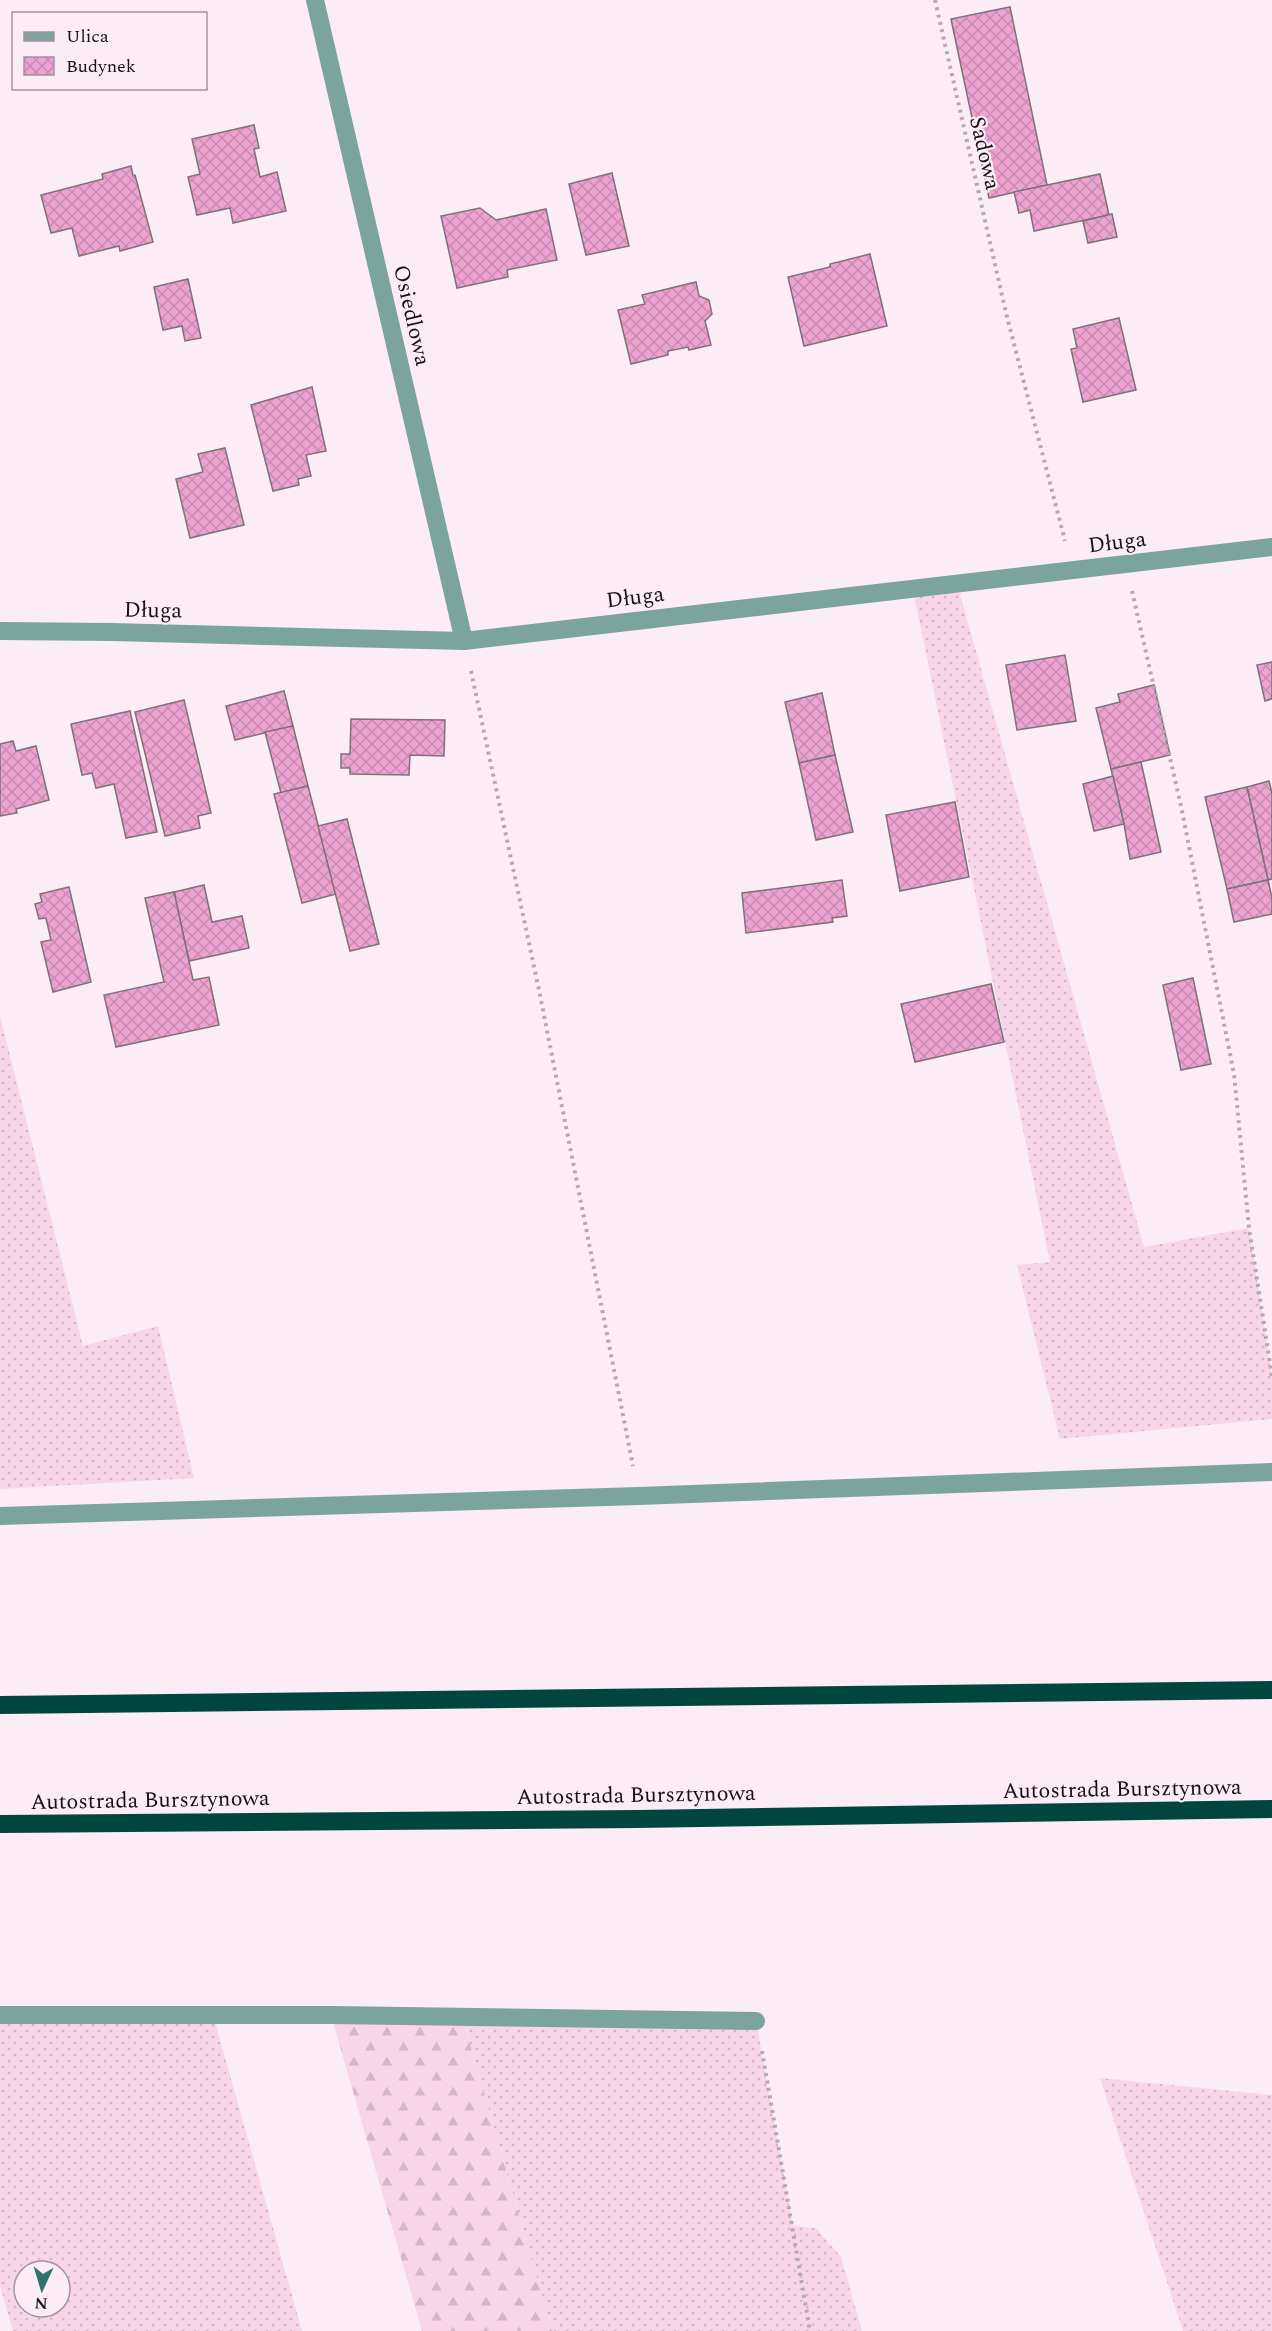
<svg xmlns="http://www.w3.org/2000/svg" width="1272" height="2331" viewBox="0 0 1272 2331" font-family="Spectral,serif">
  <defs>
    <pattern id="grass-dots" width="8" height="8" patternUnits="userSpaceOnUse" patternTransform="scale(1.5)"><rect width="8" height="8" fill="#f8d5e9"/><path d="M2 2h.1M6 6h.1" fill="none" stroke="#d4b6c7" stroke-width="1.8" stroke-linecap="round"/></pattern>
    <pattern id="forest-firs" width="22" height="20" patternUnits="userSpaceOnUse" patternTransform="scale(1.5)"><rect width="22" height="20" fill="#f8d5e9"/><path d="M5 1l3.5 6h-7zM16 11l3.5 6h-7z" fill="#d4b6c7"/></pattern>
    <pattern id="building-cross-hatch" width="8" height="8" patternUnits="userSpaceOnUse" patternTransform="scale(1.5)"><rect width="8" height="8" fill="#eda3d0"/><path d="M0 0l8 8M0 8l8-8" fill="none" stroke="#ca8bb2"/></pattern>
  </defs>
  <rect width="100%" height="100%" fill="#fcecf5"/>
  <g fill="url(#grass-dots)" fill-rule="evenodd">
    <path d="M957,584L1144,1247L1249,1228L1272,1376V1419L1060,1439L1017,1265L1050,1262L913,589Z"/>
    <path d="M0,1016L83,1346L158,1326L194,1478L0,1489Z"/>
    <path d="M0,2015H213L302,2331H13L0,2286ZM24,2271H60V2307H24Z"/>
    <path d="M462,2016L756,2021L793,2226L816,2228L841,2257L862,2331H552Z"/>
    <path d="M1100,2078L1272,2095V2331H1183Z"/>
  </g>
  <path fill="url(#forest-firs)" d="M331,2015L462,2016L552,2331H422Z"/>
  <g fill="url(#building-cross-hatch)" stroke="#7e7178" stroke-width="1.5">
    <path d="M1010,7L1047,185L989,198L951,19Z"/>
    <path d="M254,125L259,148L254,149L260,177L277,172L286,211L233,223L230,208L197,215L188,177L200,174L192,139Z"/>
    <path d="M131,166L133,176L135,175L153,242L120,251L119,246L79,256L72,228L51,233L41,195L103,179L102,174Z"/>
    <path d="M612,173L629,246L586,255L569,184Z"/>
    <path d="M1100,174L1109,215L1034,231L1030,210L1019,213L1014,192Z"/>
    <path d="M480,208L496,220L546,209L557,260L507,270L508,277L457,288L441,216Z"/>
    <path d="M1112,214L1117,237L1088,243L1083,221Z"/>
    <path d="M870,254L887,326L804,346L788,277L830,267V264Z"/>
    <path d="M188,279L201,338L185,341L182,326L163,330L154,287Z"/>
    <path d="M696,282L699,296L709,300L712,314L705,321L711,345L689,350L688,347L668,351V355L631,364L618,310L645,304L642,295Z"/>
    <path d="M1119,318L1136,390L1083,402L1071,349L1077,348L1073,329Z"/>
    <path d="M312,387L326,451L306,455L311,476L298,479L299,485L273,491L251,405Z"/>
    <path d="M225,448L244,525L190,538L176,479L203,472L198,454Z"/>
    <path d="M1065,655L1076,721L1017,730L1006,665Z"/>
    <path d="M1272,662V699L1265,701L1257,665Z"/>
    <path d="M1154,685L1170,755L1111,769L1096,708L1120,702L1118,694Z"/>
    <path d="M284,691L293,726L235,740L226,706Z"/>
    <path d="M822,693L835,755L799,763L785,702Z"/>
    <path d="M184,700L211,813L198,816L200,828L165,836L135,712Z"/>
    <path d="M130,711L157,832L126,838L114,784L96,788L92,773L82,775L71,724Z"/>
    <path d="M351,719L445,720L444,756L410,755L409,775L350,774V768H341V754H350Z"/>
    <path d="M293,726L308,786L281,793L265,732Z"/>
    <path d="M13,741L16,751L36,746L49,800L16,809L17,813L0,816V744Z"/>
    <path d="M835,755L853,832L816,840L799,763Z"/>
    <path d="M1141,762L1161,852L1130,859L1124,824L1111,769Z"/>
    <path d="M1113,776L1124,824L1094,831L1083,784Z"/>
    <path d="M1269,781L1272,793V879L1268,880L1247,787Z"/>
    <path d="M308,786L336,894L302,903L274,794Z"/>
    <path d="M1247,787L1268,880L1227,889L1205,797Z"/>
    <path d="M955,802L969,877L900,891L886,815Z"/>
    <path d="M347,819L379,944L350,951L318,826Z"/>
    <path d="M842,880L847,916L832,918L833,922L746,933L742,893Z"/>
    <path d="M1268,880L1272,898V914L1234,922L1227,889Z"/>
    <path d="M204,885L212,922L242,916L249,948L189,961L174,892Z"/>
    <path d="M69,887L91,982L53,992L41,942L51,940L46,918L39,919L35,904L42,902L40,894Z"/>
    <path d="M174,892L193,980L209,977L219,1025L116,1047L104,995L164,982L145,898Z"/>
    <path d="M1193,978L1211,1064L1181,1070L1163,985Z"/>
    <path d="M991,984L1004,1042L915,1062L901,1004Z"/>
  </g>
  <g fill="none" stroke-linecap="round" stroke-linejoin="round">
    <g stroke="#b5a9b0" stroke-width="4" stroke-dasharray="3 4.5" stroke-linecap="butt">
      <path d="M935,0L1006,313L1065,541"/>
      <path d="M1132,591L1181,806L1234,1074L1249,1228L1272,1376"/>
      <path d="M471,671L539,990L633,1466"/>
      <path d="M762,2051L810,2331"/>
    </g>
    <g stroke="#7aa49d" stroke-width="18">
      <path d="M315,0L464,641"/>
      <path d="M0,631L112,632L464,641L1272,547"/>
      <path d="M0,1516L639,1496L1272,1472"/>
      <path d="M0,2015H331L756,2021"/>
    </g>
    <g stroke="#01453f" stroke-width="18">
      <path d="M0,1705L1272,1690"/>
      <path d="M0,1824L638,1819L1272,1809"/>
    </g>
  </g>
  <g text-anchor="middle" stroke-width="4.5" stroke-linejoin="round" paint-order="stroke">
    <g font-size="22" fill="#161114" stroke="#fcecf5">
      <text transform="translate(986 153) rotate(77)" y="8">Sadowa</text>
      <text transform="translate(413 315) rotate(77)" y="8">Osiedlowa</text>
      <text transform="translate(1117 541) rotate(-7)" y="8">Długa</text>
      <text transform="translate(635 596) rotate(-7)" y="8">Długa</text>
      <text transform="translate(153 609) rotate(1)" y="8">Długa</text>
      <text transform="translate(1122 1788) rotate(-1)" y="8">Autostrada Bursztynowa</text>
      <text transform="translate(636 1794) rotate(-1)" y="8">Autostrada Bursztynowa</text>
      <text transform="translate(150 1799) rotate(-1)" y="8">Autostrada Bursztynowa</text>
    </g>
  </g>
  <rect x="12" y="12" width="195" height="78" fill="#fcecf5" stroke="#a0949b" stroke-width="1.5"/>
  <rect x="24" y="32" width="30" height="9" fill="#7aa49d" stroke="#a0949b" stroke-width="1.5"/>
  <text x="66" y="42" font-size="18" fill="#161114">Ulica</text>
  <rect x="24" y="57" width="30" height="18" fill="url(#building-cross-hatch)" stroke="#a0949b" stroke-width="1.5"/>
  <text x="66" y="72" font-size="18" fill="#161114">Budynek</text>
  <g transform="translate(42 2289) rotate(184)"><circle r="28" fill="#fcecf5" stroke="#a0949b" stroke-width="1.5"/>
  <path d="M0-4.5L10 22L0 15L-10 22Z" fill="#2d746b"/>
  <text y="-9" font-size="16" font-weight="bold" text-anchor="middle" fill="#161114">N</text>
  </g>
</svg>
